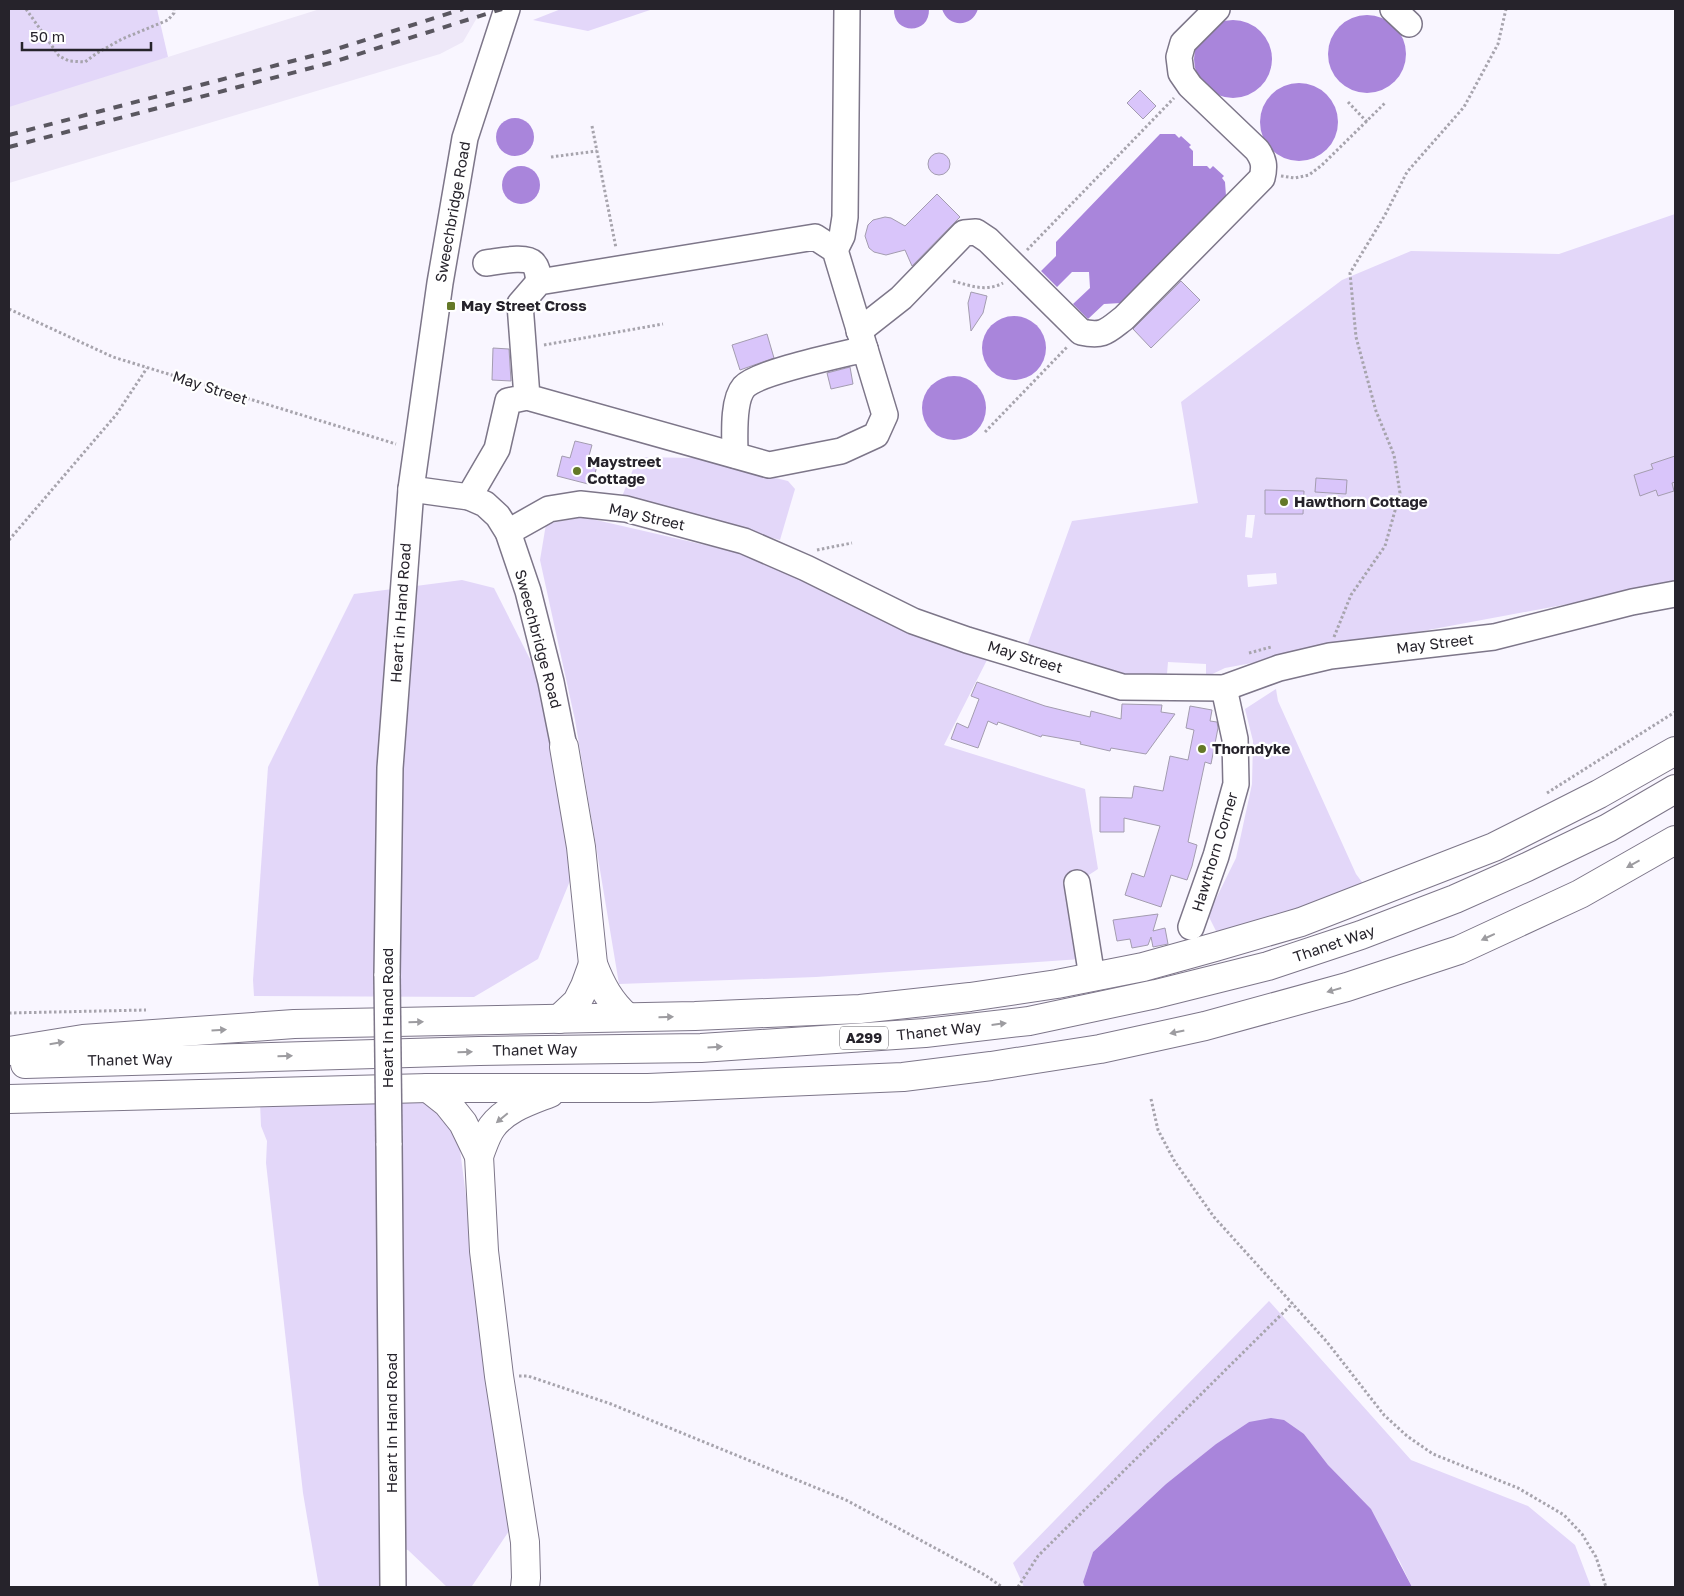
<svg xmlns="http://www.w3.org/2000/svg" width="1684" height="1596" viewBox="0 0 1684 1596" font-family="'Golos Text',sans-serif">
  <rect width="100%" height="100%" fill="#f9f6ff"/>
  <path fill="#eee8f8" d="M320,9H482L463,42L440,54L9,183V98L168,57Z"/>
  <g fill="#e3d7f9" fill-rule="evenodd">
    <path d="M9,9H157L168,57L9,107Z"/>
    <path d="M561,9H653L588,31L533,20Z"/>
    <path d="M1675,214V464L1666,467L1663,460L1651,464L1653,469L1634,475L1640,495L1656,490L1658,496L1674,491L1672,483L1675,482V584L1225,668L1206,677V664L1168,662L1167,674L1118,676L1027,646L1072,521L1198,503L1181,402L1342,280L1411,251L1559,254ZM1316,478L1346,480V494L1315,492ZM1265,490L1303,491V514H1265ZM1247,515H1255L1252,538L1245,537ZM1276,573L1277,584L1248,587L1247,575Z"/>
    <path d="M638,457L694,458L788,481L795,489L780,540L621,499Z"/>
    <path d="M583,517L740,553L989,656L944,745L1085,789L1098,869L1069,888L1081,959L816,977L619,984L575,720L540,560L546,524Z"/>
    <path d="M462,580L494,588L534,667L552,749L572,876L538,959L474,997L254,996L253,980L268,767L354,594Z"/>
    <path d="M1276,689L1278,701L1356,874L1365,886L1220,939L1208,915L1236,858L1252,784L1253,741L1245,709Z"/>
    <path d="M260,1103H438L458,1134L509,1531L472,1586L447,1587L408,1550L383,1546L384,1587H319L303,1493L266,1163L267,1141L261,1126Z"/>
    <path d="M1269,1301L1411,1460L1528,1506L1575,1545L1591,1587H1412L1399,1560L1304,1434L1249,1422L1216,1444L1166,1484L1093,1552L1083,1582L1085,1587H1024L1013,1563Z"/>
  </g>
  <g fill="#a985db">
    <path d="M894,9H929C930,35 893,35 894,9Z"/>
    <path d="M942,9H978C972,28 948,28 942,9Z"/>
    <circle cx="1367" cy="54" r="39"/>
    <circle cx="1233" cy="59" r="39"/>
    <circle cx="1299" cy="122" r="39"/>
    <circle cx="515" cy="137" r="19"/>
    <path d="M1160,134H1175L1179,138L1181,136L1191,145L1189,147L1193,151V166H1207L1210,169L1213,166L1224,176L1222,178L1225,182L1226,196L1121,303L1104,304L1088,319L1073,304L1090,288L1089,272H1072L1057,287L1041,271L1056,256V242Z"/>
    <circle cx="521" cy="185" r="19"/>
    <circle cx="1014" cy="348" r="32"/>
    <circle cx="954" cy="408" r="32"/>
    <path d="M1271,1418L1284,1420L1304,1434L1328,1465L1371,1509L1412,1587H1085L1083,1582L1093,1552L1166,1484L1216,1444L1249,1422Z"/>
  </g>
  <g fill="#d9c5fa" stroke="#a39caf">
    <path d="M1140,90L1156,106L1143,119L1127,103Z"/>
    <circle cx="939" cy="164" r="11"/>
    <path d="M937,194L960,217L912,266L905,250L886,255L874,252L869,248L865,236L868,225L873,220L885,217L891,218L905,226Z"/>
    <path d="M1181,281L1200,300L1151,348L1133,329Z"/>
    <path d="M971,292L987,296L983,313L971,331L968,303Z"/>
    <path d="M767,334L774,358L740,370L732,345Z"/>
    <path d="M493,348L509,349L511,381L492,380Z"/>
    <path d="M850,367L853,384L831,389L827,373Z"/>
    <path d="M575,441L592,445L587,463L597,466L592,485L557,476L562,456L570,458Z"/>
    <path d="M1675,456V482L1672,483L1674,491L1658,496L1656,490L1640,496L1634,475L1653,469L1651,464Z"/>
    <path d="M1316,478L1347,480L1346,494L1315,492Z"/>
    <path d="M1265,490L1304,491L1303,514H1265Z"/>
    <path d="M977,682L1045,706L1090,717L1091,711L1121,719L1122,704L1162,705L1161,712L1175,714L1146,754L1111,748L1110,751L1080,744L1081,742L1042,735L1041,737L998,722L997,725L988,721L978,748L951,739L957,723L968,728L979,699L971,696Z"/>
    <path d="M1190,706L1212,710L1210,721L1217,722L1218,728L1211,764L1205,762L1188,842L1197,845L1192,866L1187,880L1171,875L1161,907L1125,895L1132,873L1144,877L1160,826L1124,818V832H1100V797L1132,798L1134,786L1163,791L1170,756L1188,760L1194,730L1186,728Z"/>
    <path d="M1158,914L1153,931L1165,928L1168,944L1153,947L1151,937L1148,945L1132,948L1130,939L1117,941L1113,920Z"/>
  </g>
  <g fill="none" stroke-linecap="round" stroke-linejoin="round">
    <defs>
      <g id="minor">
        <path d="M1393,9L1409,24"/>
        <path d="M835,250L842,236L845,217L847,9"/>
        <path d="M486,263C497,262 525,255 533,263C538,268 538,276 539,282"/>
        <path d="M859,331L901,298L964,233L976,232L988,240L1081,332C1104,337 1107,331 1124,318L1262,178C1265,166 1264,160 1257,150L1190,86L1181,73L1179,57L1183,43L1217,9"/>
        <path d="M735,455C735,437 732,401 744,387C758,372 841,355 865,349"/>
        <path d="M411,489L469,497L485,504L498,516L508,532L528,591L551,682L564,747"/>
        <path d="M469,497L497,449L508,401L527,397L769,465L841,451L876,435L885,415L835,250L815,237L539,282L520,304L527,397"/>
        <path d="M508,532L549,509L580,504L626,509L744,541L806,568L913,621L967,640L1122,687L1224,688L1279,668L1330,656L1494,637L1632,602L1675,594"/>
        <path d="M1077,883L1092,977"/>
        <path d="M1191,927L1216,856L1236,784L1235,739L1224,688"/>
        <path d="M387,976L390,768L411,489L440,283L465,138L507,9"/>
        <path d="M389,1143L393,1587"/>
      </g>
      <g id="highway">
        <path d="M564,747L581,847L593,964C601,985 610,1002 627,1017"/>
        <path d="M559,1019L577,1002L585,986L593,964"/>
        <path d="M9,1051L83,1039L294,1024L695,1016L860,1009L970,997L1057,984L1143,967L1215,947L1301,922L1494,847L1599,794L1675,751"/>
        <path d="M25,1064L479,1051L701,1048L925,1033L1029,1021L1156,994L1268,966L1361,935L1455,899L1527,867L1608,828L1675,789"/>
        <path d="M428,1088L447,1103L463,1123L479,1156L484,1251L499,1376L525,1542L526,1578L525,1587"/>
        <path d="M9,1099L428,1088H648L903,1077L991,1066L1100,1049L1205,1026L1347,987L1459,950L1580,894L1675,840"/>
        <path d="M479,1156C483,1146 486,1135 492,1127C506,1108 530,1101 550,1093"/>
      </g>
    </defs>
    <use href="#minor" stroke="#7d7689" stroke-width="28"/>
    <use href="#highway" stroke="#7d7689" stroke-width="30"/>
    <g stroke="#a7a4ad" stroke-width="3" stroke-dasharray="2.5 2.5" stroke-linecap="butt">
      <path d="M26,9L59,56L69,61L85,62L97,53L122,39L168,20L174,13V9"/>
      <path d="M1348,102L1367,122"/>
      <path d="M592,126L616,248"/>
      <path d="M551,157L597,151"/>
      <path d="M1281,176L1295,178L1309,175L1322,165L1386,102"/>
      <path d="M1027,250L1174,98"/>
      <path d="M953,281C971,286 986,292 1003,283"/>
      <path d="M9,309L113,357L396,444"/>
      <path d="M544,345L663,324"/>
      <path d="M985,432L1067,347"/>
      <path d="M9,540L116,415L147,368"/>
      <path d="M817,550L852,543"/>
      <path d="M1334,637L1351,595L1385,546L1400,493L1394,455L1376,411L1356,337L1350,273L1385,215L1407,172L1464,107L1498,44L1506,9"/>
      <path d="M1249,653L1271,647"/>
      <path d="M1547,793L1675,712"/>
      <path d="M9,1013L146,1010"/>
      <path d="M1151,1099L1158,1130L1175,1162L1214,1217L1327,1342L1384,1415L1407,1436L1433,1454L1518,1488L1564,1515L1582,1534L1596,1557L1606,1587"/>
      <path d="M519,1376H528L611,1404L846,1500L985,1575L1002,1587"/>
      <path d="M1018,1587L1038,1556L1293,1303"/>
    </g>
    <use href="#minor" stroke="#fff" stroke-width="25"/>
    <use href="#highway" stroke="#fff" stroke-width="28"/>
    <g stroke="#5a5760" stroke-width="4" stroke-dasharray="9 9" stroke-linecap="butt">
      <path d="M9,135L327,52L463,9"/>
      <path d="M9,147L330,63L502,9"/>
    </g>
    <defs>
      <path id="minor-bridge" d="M387,976L389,1143"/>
    </defs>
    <use href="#minor-bridge" stroke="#7d7689" stroke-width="28" stroke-linecap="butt"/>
    <use href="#minor-bridge" stroke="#fff" stroke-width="25"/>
  </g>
  <defs><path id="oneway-solid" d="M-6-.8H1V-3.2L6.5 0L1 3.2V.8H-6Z" transform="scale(1.25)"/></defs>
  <g fill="#9d9ca0">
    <use href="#oneway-solid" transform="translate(1633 864) rotate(151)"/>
    <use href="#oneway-solid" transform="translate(1488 937) rotate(155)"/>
    <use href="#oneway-solid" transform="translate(1334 990) rotate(164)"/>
    <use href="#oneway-solid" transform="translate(666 1017) rotate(-1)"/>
    <use href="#oneway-solid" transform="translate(416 1022) rotate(-1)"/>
    <use href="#oneway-solid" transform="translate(999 1024) rotate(-7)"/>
    <use href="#oneway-solid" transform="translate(219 1030) rotate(-4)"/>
    <use href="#oneway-solid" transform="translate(1177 1032) rotate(168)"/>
    <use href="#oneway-solid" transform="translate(57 1043) rotate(-9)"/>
    <use href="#oneway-solid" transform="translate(715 1047) rotate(-3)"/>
    <use href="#oneway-solid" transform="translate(465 1052) rotate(-2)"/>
    <use href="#oneway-solid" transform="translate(285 1056) rotate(-1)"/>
    <use href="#oneway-solid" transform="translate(502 1118) rotate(140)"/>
  </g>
  <g fill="#647828" stroke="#fff" stroke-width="2">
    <rect x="446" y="301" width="10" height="10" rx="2.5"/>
    <circle cx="577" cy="471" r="5"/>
    <circle cx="1284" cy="502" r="5"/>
    <circle cx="1202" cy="749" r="5"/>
  </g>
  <g text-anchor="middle" stroke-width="4.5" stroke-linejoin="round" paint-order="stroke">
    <rect fill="#fff" stroke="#67656b" stroke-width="1" x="840" y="1026.5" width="48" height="23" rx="4"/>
    <g font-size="14" font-weight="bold" fill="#26232b">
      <text x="864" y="1043">A299</text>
    </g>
    <g font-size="15" fill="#26232b" stroke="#fff">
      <text transform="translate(453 212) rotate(-80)" y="5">Sweechbridge Road</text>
      <text transform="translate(210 388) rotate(18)" y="5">May Street</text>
      <text transform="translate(647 517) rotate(13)" y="5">May Street</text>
      <text transform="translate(401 613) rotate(-86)" y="5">Heart in Hand Road</text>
      <text transform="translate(538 639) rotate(75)" y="5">Sweechbridge Road</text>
      <text transform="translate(1435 644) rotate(-7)" y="5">May Street</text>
      <text transform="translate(1025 657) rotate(17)" y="5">May Street</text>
      <text transform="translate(1215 852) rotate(-73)" y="5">Hawthorn Corner</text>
      <text transform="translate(1334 944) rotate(-19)" y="5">Thanet Way</text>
      <text transform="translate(388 1018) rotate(-90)" y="5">Heart in Hand Road</text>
      <text transform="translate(939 1031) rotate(-6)" y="5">Thanet Way</text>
      <text transform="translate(535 1050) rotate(-1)" y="5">Thanet Way</text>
      <text transform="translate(130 1060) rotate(-1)" y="5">Thanet Way</text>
      <text transform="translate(392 1423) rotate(-90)" y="5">Heart in Hand Road</text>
    </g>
    <g font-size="15" font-weight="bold" fill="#26232b" stroke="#fff" text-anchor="start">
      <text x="461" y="311">May Street Cross</text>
      <text x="587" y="467">Maystreet<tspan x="587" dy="17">Cottage</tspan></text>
      <text x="1294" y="507">Hawthorn Cottage</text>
      <text x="1212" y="754">Thorndyke</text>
    </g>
  </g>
  <rect width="1684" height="1596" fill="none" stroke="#26232b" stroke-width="20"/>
  <path d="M22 42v8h129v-8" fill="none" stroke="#26232b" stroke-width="2.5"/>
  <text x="30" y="42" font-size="15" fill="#26232b" stroke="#ffffff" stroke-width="4" paint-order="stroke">50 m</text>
</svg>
